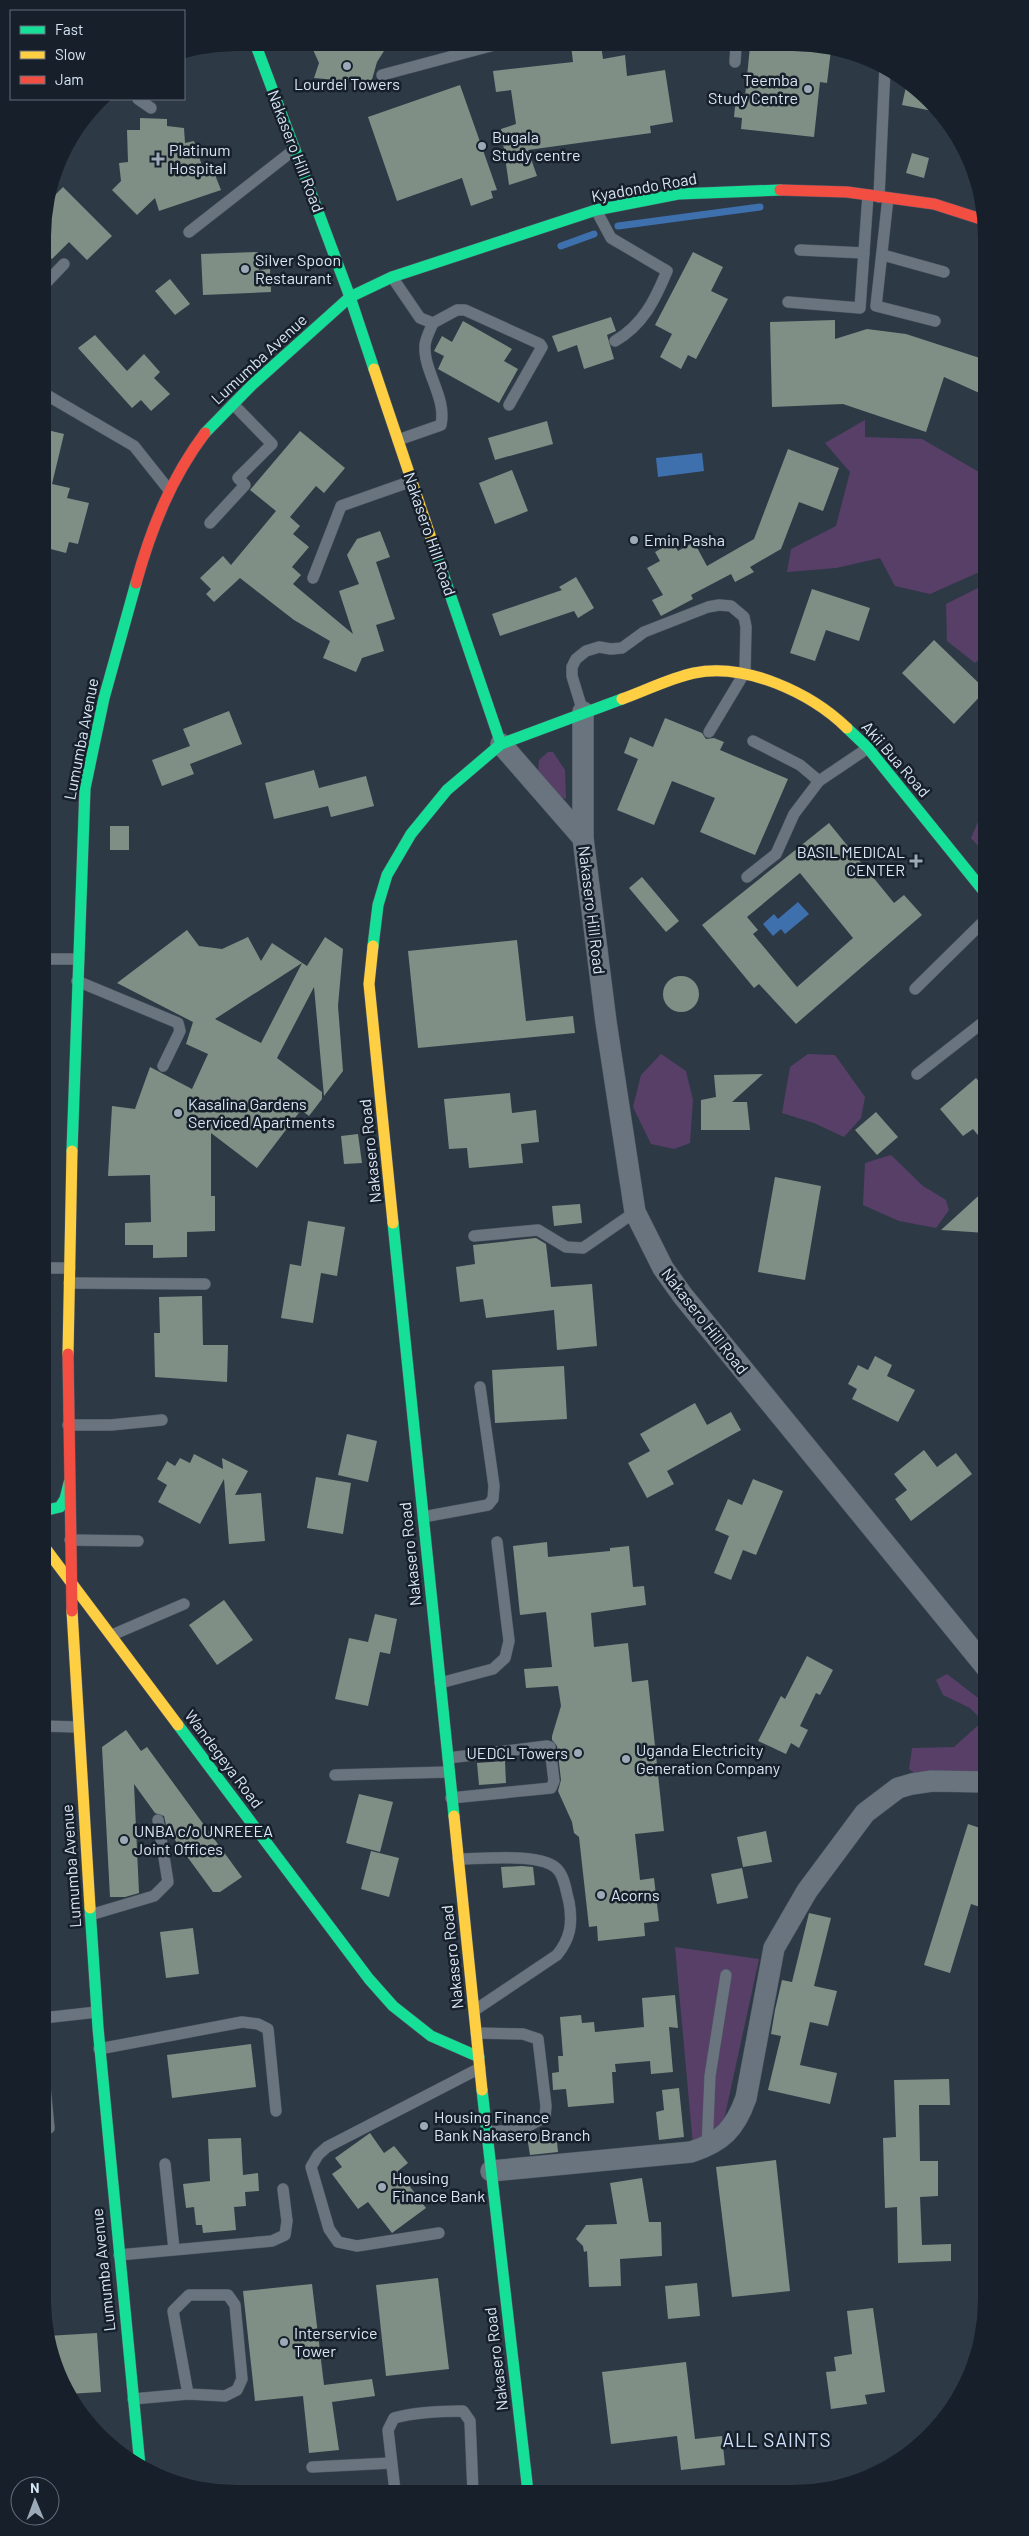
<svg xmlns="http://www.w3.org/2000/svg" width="1029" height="2536" viewBox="0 0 1029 2536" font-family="Barlow,sans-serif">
  <rect width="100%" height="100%" fill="#2e3946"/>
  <g fill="#583f68">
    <path d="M865,420V437L922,439L979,472L986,471V568L984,570L930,594L895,586L880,558L836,568L787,572L791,549L836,526L850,472L825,443Z"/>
    <path d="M986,584V654L975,663L947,641L946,604Z"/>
    <path d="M548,752H553L565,770L566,799L558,796L538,772L539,760Z"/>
    <path d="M986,803V855L971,838Z"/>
    <path d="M661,1054L686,1071L693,1100L690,1143L674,1149L651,1144L633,1107L641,1075Z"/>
    <path d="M808,1054L835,1055L865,1097L861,1118L844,1137L814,1123L782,1113L790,1067Z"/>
    <path d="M891,1155L923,1186L946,1200L949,1210L936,1228L899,1221L863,1205L865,1163Z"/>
    <path d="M947,1674L986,1704V1777L916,1775L909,1769L912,1748L954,1747L983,1721L970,1708L943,1695L936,1680Z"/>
    <path d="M675,1947L759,1959L722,2129L693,2145Z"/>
  </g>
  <g fill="#3e70ae">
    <path d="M702,453L704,471L658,477L656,458Z"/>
    <path d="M798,902L809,914L785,934L781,929L773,936L763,924L774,914L778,919Z"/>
  </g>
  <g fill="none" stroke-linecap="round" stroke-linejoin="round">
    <g stroke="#3e70ae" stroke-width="7">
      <path d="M618,226L760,207"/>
      <path d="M561,246L594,234"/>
    </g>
  </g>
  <g fill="#7f8f85" fill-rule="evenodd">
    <path d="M310,43H389L377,62L371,83L314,78L319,63Z"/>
    <path d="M571,45H601L603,59L625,55L627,76L665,70L673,122L650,126L651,133L528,150L537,176L509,185L501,129L516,124L511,90L496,92L493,71L573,62Z"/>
    <path d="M750,46H793L831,50L827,83L820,82L814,137L741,129L742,118L734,117L736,96L745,97Z"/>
    <path d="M907,82L921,91L938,112L902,105Z"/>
    <path d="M460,85L497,190L491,191L493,198L471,206L462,178L397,201L368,117Z"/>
    <path d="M140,118L167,119V126L184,128L185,143L194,141L203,169L212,167L221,190L159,211L155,198L137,215L112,190L121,181L119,163L128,162L127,130H140Z"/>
    <path d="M912,153L929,158L924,178L906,173Z"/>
    <path d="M63,187L112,236L87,260L69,242L52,259L43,250V224L49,201Z"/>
    <path d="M258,252L259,270L270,269L271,292L203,295L201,254Z"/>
    <path d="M693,252L723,267L711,291L728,299L696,359L688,355L681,369L660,357L672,334L655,325Z"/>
    <path d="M170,279L190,304L175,315L155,291Z"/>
    <path d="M611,317L616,331L607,335L614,359L584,369L577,345L558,352L552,336Z"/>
    <path d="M835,320V339L867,329L906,334L986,360V396L944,377L926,432L843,404L772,407L770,322Z"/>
    <path d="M463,321L512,349L504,361L518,369L499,403L438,369L444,356L434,351L442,336L452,342Z"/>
    <path d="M95,335L127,371L144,354L160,372L154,378L170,394L151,411L141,400L132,408L78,348Z"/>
    <path d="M547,421L553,444L495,460L488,438Z"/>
    <path d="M43,429L64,434L52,484L70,488L67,498L89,503L78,544L69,542L66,553L43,547Z"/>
    <path d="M300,431L345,468L324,493L316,486L290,517L300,526L293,534L309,547L292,567L301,575L293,584L353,634L339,591L359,584L347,555L357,539L380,531L390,557L376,562L395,619L376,625L384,651L362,658L356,672L323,658L330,641L294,620L240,578L214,602L206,594L211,589L200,578L223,556L231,565L276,511L250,490Z"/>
    <path d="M788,449L839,468L823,511L799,502L781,549L750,567L754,572L735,582L731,574L691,595L693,599L661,616L652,600L663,595L647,568L660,561L655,552L673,542L678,551L694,542L707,566L754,539Z"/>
    <path d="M512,470L528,511L495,524L479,483Z"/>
    <path d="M576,577L594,608L578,618L574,611L500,636L492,614L562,590L559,587Z"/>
    <path d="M812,589L870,608L859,641L826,630L815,661L790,653Z"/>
    <path d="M934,640L986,690L954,724L902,673Z"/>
    <path d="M229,711L242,744L190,764L194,774L162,786L152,760L190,746L183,729Z"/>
    <path d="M665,718L702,733L706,739L714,738L724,742L720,750L788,779L755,855L700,832L715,798L672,781L654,825L617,810L638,759L624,753L630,737L653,747Z"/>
    <path d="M314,770L319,788L366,776L374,806L331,817L328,806L274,819L265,783Z"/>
    <path d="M829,823L894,903L904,895L922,915L796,1024L759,984L754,988L702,925ZM800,873L853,938L797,987L753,934L758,930L747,917Z"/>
    <rect x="110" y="826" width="19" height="24"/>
    <path d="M642,877L679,921L666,932L629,888Z"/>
    <path d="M187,930L199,946L222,949L248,937L261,961L272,943L307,966L325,937L343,949L338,1006L343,1071L324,1096L314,987L277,1058L322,1092V1099L309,1116L301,1110L257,1168L211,1133V1196H215V1231L187,1232V1257L153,1258V1245H125V1223L151,1222L150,1175L108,1176L112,1106L135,1109L150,1067L192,1089L208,1054L186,1044L193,1022L117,983ZM302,963L261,1043L215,1019Z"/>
    <path d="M517,940L526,1021L573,1016L575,1033L418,1048L408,951Z"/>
    <circle cx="681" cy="994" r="18"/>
    <path d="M763,1074L732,1102H747L750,1130H701V1100L716,1097L714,1075Z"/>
    <path d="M976,1078L986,1090V1145L973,1129L963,1136L940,1109Z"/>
    <path d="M510,1093L512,1113L536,1110L539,1142L521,1144L523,1163L469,1168L467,1148L449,1149L444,1099Z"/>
    <path d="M876,1112L898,1137L877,1155L855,1130Z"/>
    <path d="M358,1134L362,1163L344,1164L341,1136Z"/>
    <path d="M775,1177L821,1186L805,1280L758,1272Z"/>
    <path d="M986,1189V1233L941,1230Z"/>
    <path d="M580,1204L582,1223L554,1226L552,1206Z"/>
    <path d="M308,1221L345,1227L337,1276L321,1273L313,1323L281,1318L290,1264L301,1266Z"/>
    <path d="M536,1238L546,1244L551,1287L592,1284L597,1346L557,1350L554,1310L486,1318L483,1299L460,1302L456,1267L475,1264L473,1245Z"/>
    <path d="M202,1296L203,1345H228L227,1382L155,1377L154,1333H160L159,1297Z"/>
    <path d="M875,1356L892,1365L887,1376L915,1390L898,1422L852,1399L857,1389L848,1384L858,1365L868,1370Z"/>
    <path d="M564,1366L567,1419L495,1423L492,1370Z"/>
    <path d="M695,1403L707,1425L731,1412L741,1430L667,1471L674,1484L647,1498L628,1463L650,1451L640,1434Z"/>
    <path d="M347,1434L377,1441L368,1482L338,1475Z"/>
    <path d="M924,1450L937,1467L956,1453L972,1474L911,1521L895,1499L907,1490L894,1474Z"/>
    <path d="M194,1454L223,1469L222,1458L248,1471L235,1495L261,1493L265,1541L229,1544L224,1479L200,1524L158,1502L167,1485L157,1479L167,1461L175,1466L180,1458L190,1463Z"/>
    <path d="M316,1477L351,1483L343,1534L307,1528Z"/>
    <path d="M753,1479L783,1491L756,1555L743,1550L731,1580L714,1573L729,1536L715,1530L728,1499L742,1505Z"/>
    <path d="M547,1542L548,1557L610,1551V1548L629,1546L633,1587L644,1586L646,1605L591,1613L594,1647L628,1643L632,1682L648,1680L664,1831L635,1834L640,1880L654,1878L659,1921L644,1923L645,1936L598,1941L597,1926L589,1927L579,1837L574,1833L572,1822L558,1791L561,1780L557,1746L552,1740V1736L561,1706L558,1686L526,1688L524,1669L552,1667L546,1612L520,1615L513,1546Z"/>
    <path d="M224,1600L253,1640L217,1665L189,1625Z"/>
    <path d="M375,1614L397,1619L390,1654L380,1652L368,1706L335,1699L349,1638L368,1642Z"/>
    <path d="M807,1656L833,1670L820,1695L816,1693L800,1726L808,1730L799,1748L791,1743L786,1754L758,1741L781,1696L785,1699Z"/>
    <path d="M126,1730L141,1751L147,1747L242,1877L220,1892H213L167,1829L164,1816L155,1813L134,1784L139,1893L125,1897H110L102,1747Z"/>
    <path d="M505,1761L506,1783L479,1785L477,1763Z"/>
    <path d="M359,1794L393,1802L380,1852L346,1843Z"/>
    <path d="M968,1824L986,1830V1862L981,1879L986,1880V1909L971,1904L950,1973L924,1965Z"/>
    <path d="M766,1831L772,1862L743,1867L737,1837Z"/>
    <path d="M371,1851L399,1858L389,1897L361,1889Z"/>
    <path d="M522,1866L533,1867L535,1885L503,1888L501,1867Z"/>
    <path d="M742,1868L748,1898L717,1904L711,1874Z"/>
    <path d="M809,1913L831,1918L814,1986L837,1991L828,2026L810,2022L800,2065L837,2073L830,2104L768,2090L781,2036L771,2034L775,2010L782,1980L792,1982Z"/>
    <path d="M193,1928L199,1974L166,1978L160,1932Z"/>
    <path d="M675,1995L678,2028L669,2027L673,2072L651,2074L650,2061L615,2064L616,2072H612L614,2103L568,2107L566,2089L553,2090L552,2073L559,2072L558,2056H563L560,2017L581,2015L582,2023L594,2022L595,2032L644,2027L642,1998Z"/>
    <path d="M251,2044L256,2087L172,2098L167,2055Z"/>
    <path d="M949,2079L950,2105H919L920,2161H938V2196L920,2197L922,2245L951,2244V2261L898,2263L897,2207L885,2208L883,2138L896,2137L894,2080Z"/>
    <path d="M679,2088L684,2137L659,2140L656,2112L664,2110L662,2090Z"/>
    <path d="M556,2132L558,2152L530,2155L527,2136Z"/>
    <path d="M370,2133L384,2153L394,2146L408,2163L398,2171L426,2208L392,2233L368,2202L358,2209L332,2174L342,2167L335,2158Z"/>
    <path d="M241,2138L243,2175L258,2173L259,2191L245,2192L246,2206L234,2207L236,2230L203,2233L202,2225H196L194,2207L186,2208L183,2184L210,2181L208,2139Z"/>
    <path d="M776,2160L790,2291L732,2297L716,2167Z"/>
    <path d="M642,2178L649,2222H661L662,2256L620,2259L621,2286L589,2287L587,2251L584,2252L583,2246L576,2239L586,2225L617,2224L610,2183Z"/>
    <path d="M438,2278L449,2369L386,2376L376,2285Z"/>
    <path d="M697,2283L700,2316L668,2319L665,2286Z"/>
    <path d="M312,2284L324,2385L372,2379L375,2396L332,2402L339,2450L309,2453L303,2396L255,2401L243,2291Z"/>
    <path d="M873,2308L885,2392L865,2395L867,2404L831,2409L826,2372L836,2371L834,2357L852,2354L847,2311Z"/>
    <path d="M97,2333L101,2392L68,2394L49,2349L47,2336Z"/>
    <path d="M686,2362L695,2439L722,2436L725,2465L681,2470L677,2436L611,2444L602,2372Z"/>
  </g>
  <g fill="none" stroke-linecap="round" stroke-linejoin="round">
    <defs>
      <g id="lane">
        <path d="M735,62L736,46"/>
        <path d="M382,75L498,44"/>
        <path d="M138,99L151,108"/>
        <path d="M879,197L885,67"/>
        <path d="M888,198L876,306L935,321"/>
        <path d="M596,210L611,238L667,271C655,300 643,325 615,341"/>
        <path d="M189,232L295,149"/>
        <path d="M800,250L864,253"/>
        <path d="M883,255L944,272"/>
        <path d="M392,277L420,318L433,323L457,310H465L540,344L542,347L509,405"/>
        <path d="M43,286L64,264"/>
        <path d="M788,302L860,308L868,195"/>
        <path d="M45,394L134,446L169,490"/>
        <path d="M398,440L441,425C447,397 423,371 425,345C426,337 430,330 433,323"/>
        <path d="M210,523L245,485L238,478L272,444L233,404"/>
        <path d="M313,578L341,506L412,481"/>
        <path d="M583,712L572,676V667L576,659L586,651L599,647L611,649L622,648L644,632L708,607L719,605L731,606L744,617L746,627L745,672L709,732"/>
        <path d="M753,741L800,765L819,781"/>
        <path d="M747,877L776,854L794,814L819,781L868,748"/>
        <path d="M43,959H79"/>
        <path d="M77,981L178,1023L180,1031L163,1066"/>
        <path d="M915,989L986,919"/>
        <path d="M917,1074L986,1020"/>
        <path d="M474,1236L538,1230L566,1247L583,1248L635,1212"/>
        <path d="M43,1268H70"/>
        <path d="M69,1283L205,1284"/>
        <path d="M68,1425H111L162,1420"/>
        <path d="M423,1517L488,1505L493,1499L494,1486L480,1387"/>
        <path d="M70,1540L138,1541"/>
        <path d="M112,1635L184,1604"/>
        <path d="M440,1683L493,1669L505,1658L509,1641L497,1542"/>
        <path d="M43,1726L78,1727"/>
        <path d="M448,1758L547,1746L550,1747L554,1781L551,1788L451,1798"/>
        <path d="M335,1775L449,1772"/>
        <path d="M458,1859C480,1859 544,1852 558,1870C565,1878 566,1892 569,1902C573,1924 570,1939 557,1955L475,2010"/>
        <path d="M90,1915L154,1896L168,1882L158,1820"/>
        <path d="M43,2018L97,2012"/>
        <path d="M476,2033L523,2034L538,2039L546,2106L545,2117L521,2130L486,2132"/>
        <path d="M99,2049L242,2022L258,2024L268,2029L276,2111"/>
        <path d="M43,2068L49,2128"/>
        <path d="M707,2147L710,2076L726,1975"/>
        <path d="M165,2164L174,2249"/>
        <path d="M439,2233L357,2246L338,2242L329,2229L311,2167L318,2155L327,2147L480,2068"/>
        <path d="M119,2255L272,2241L285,2235L287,2221L283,2189"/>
        <path d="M133,2399L188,2394L225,2396L237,2390L242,2379L235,2305L228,2295H189L173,2311L188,2394"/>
        <path d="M312,2467L391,2463"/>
        <path d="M395,2491L388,2430L394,2418C416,2412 440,2411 463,2411L470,2421L473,2492"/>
      </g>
      <g id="street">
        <path d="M583,712V838L606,1022L635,1212L663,1268L683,1296L986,1667"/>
        <path d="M501,744L583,838"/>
        <path d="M491,2171L691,2152C722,2142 735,2129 746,2098L774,1948L807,1891L865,1813L898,1788L912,1784L932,1781L986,1782"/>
      </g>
      <g id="fast">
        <path d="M255,43L350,297L374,369"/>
        <path d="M205,433L252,385L350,297L392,277L596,210L678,194L780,190"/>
        <path d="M435,550L501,744"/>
        <path d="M847,728L868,748L986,894"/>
        <path d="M373,946L378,905L387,875L411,834L447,790L501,744L622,699"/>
        <path d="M72,1151L85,788L104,698L136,583"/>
        <path d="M393,1223L454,1816"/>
        <path d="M43,1511L60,1507L65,1499L69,1483"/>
        <path d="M178,1725L369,1979L393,2006L431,2036L479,2057"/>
        <path d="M90,1908L98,2028L140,2466"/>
        <path d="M482,2090L528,2492"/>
      </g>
      <g id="slow">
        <path d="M374,369L435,550"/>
        <path d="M622,699C645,691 670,678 694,673C745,662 811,693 847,728"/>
        <path d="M373,946L369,984L393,1223"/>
        <path d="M68,1354L72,1151"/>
        <path d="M43,1545L178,1725"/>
        <path d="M72,1611L90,1908"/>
        <path d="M454,1816L482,2090"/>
      </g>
      <g id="jam">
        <path d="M780,190L847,192L934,204L984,220"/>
        <path d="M136,583C151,529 171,478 205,433"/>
        <path d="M68,1354L72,1611"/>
      </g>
    </defs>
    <use href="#lane" stroke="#4e5864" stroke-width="12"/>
    <use href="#street" stroke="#4e5864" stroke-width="22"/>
    <use href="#fast" stroke="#4e5864" stroke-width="12"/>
    <use href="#slow" stroke="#4e5864" stroke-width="12"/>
    <use href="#jam" stroke="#4e5864" stroke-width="12"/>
    <use href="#lane" stroke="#6a747e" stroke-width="11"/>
    <use href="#street" stroke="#6a747e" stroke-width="21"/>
    <use href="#fast" stroke="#16e098" stroke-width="11"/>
    <use href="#slow" stroke="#ffcf43" stroke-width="11"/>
    <use href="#jam" stroke="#f24e42" stroke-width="11"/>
  </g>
  <g fill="#9ca9b7" stroke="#161f2a" stroke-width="2">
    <circle cx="347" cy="66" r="5"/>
    <circle cx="808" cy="89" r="5"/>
    <circle cx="482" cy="146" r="5"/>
    <path d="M155.5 151.5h5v5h5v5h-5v5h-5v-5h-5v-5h5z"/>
    <circle cx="245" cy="269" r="5"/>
    <circle cx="634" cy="540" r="5"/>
    <path d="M913.5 853.5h5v5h5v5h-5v5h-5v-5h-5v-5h5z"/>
    <circle cx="178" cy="1113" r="5"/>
    <circle cx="578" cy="1753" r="5"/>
    <circle cx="626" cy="1759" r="5"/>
    <circle cx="124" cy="1840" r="5"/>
    <circle cx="601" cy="1895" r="5"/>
    <circle cx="424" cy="2126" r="5"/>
    <circle cx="382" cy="2187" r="5"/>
    <circle cx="284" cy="2342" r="5"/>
  </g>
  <g text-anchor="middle" stroke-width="5" stroke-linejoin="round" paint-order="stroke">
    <g font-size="16" fill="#d8e5f4" stroke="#161f2a" text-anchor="start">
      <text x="798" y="86" text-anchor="end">Teemba<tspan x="798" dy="18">Study Centre</tspan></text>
      <text x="347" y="90" text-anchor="middle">Lourdel Towers</text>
      <text x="492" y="143">Bugala<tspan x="492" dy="18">Study centre</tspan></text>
      <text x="169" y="156">Platinum<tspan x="169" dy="18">Hospital</tspan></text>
      <text x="255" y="266">Silver Spoon<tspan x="255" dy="18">Restaurant</tspan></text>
      <text x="644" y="546">Emin Pasha</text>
      <text x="905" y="858" text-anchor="end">BASIL MEDICAL<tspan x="905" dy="18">CENTER</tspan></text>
      <text x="188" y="1110">Kasalina Gardens<tspan x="188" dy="18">Serviced Apartments</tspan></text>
      <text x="636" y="1756">Uganda Electricity<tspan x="636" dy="18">Generation Company</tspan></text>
      <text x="568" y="1759" text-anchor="end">UEDCL Towers</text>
      <text x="134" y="1837">UNBA c/o UNREEEA<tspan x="134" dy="18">Joint Offices</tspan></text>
      <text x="611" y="1901">Acorns</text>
      <text x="434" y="2123">Housing Finance<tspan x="434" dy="18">Bank Nakasero Branch</tspan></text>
      <text x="392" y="2184">Housing<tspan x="392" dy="18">Finance Bank</tspan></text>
      <text x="294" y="2339">Interservice<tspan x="294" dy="18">Tower</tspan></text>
    </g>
    <g font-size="16" fill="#d8e5f4" stroke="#161f2a">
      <text transform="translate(296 151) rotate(69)" y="6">Nakasero Hill Road</text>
      <text transform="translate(644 187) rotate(-10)" y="6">Kyadondo Road</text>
      <text transform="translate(259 359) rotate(-43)" y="6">Lumumba Avenue</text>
      <text transform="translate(430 534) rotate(71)" y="6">Nakasero Hill Road</text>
      <text transform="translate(81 739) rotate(-79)" y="6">Lumumba Avenue</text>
      <text transform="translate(896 759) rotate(49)" y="6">Akii Bua Road</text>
      <text transform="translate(592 910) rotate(83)" y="6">Nakasero Hill Road</text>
      <text transform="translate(370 1151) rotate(-96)" y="6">Nakasero Road</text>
      <text transform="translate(705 1321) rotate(52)" y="6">Nakasero Hill Road</text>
      <text transform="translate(410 1554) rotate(-96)" y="6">Nakasero Road</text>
      <text transform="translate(224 1759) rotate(53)" y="6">Wandegeya Road</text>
      <text transform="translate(71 1866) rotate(-94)" y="6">Lumumba Avenue</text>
      <text transform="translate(452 1957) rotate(-96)" y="6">Nakasero Road</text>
      <text transform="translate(103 2270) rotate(-96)" y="6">Lumumba Avenue</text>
      <text transform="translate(496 2359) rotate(-97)" y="6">Nakasero Road</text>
    </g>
    <g font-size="19" letter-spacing="1" fill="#cfe2fb" stroke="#161f2a">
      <text x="777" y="2447">ALL SAINTS</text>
    </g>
  </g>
  <path d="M0 0H1029V2536H0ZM236 51H793A185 185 0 0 1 978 236V2300A185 185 0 0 1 793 2485H236A185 185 0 0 1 51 2300V236A185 185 0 0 1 236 51Z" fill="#161f2a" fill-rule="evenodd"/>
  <rect x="10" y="10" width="175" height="90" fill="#161f2a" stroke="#646e7b"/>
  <rect x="20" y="26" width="25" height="8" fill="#16e098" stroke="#646e7b"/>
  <text x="55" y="35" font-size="15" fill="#d8e5f4">Fast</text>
  <rect x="20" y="51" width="25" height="8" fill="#ffcf43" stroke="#646e7b"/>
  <text x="55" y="60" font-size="15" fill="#d8e5f4">Slow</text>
  <rect x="20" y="76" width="25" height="8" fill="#f24e42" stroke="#646e7b"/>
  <text x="55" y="85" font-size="15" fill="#d8e5f4">Jam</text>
  <g transform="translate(35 2501) rotate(359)"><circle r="24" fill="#161f2a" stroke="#646e7b"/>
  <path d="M0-4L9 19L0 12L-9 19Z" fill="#9ca9b7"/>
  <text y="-8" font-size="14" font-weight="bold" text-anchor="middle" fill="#d8e5f4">N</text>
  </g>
</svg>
